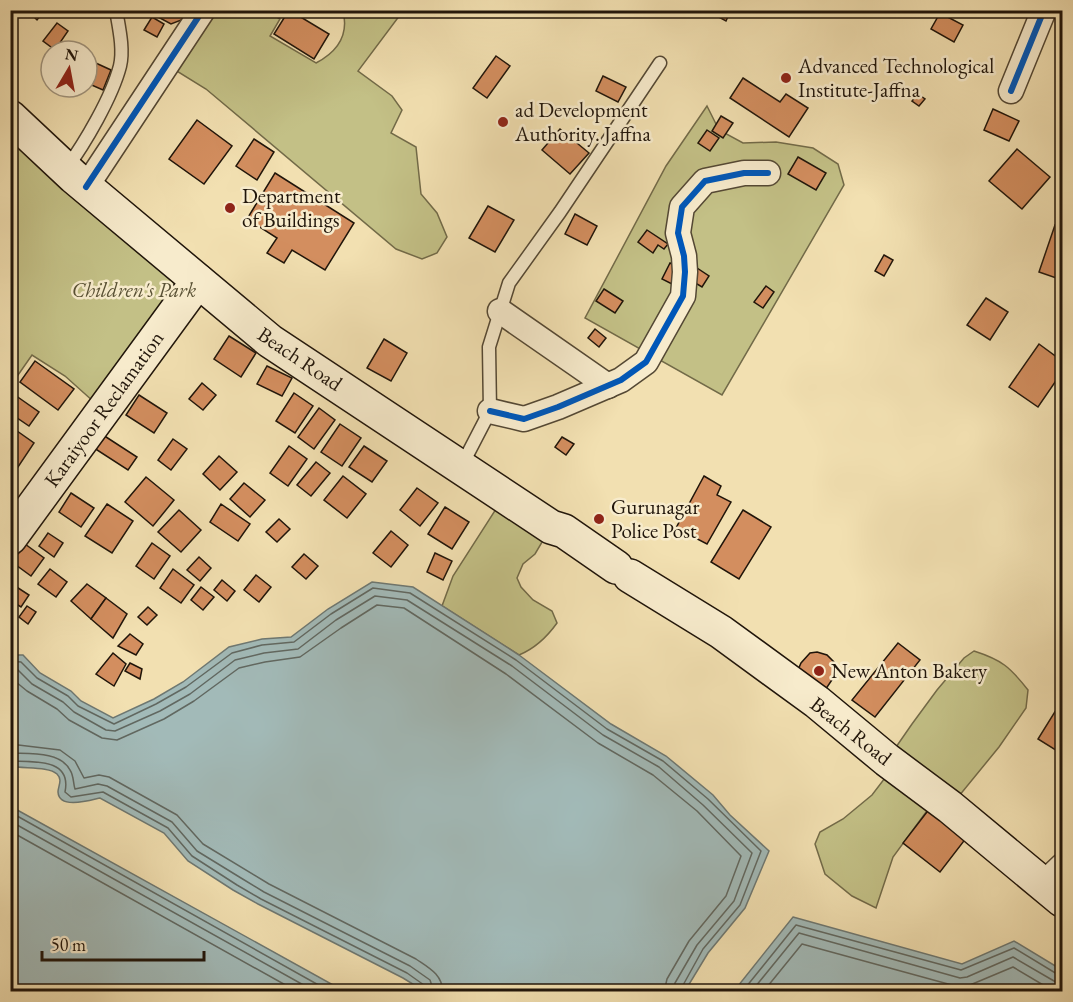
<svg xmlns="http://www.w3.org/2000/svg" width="1073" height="1002" viewBox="0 0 1073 1002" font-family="'EB Garamond',serif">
  <rect width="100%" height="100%" fill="#f2e0b1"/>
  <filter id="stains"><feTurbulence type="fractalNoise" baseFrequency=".00333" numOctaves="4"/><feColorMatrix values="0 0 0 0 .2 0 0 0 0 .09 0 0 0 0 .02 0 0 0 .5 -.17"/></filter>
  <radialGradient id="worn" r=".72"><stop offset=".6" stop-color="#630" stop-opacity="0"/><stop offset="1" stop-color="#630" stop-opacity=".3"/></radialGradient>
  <g fill="#c3c086" stroke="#726a48" stroke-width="1.5">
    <path d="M203,11H267L280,19L270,36L316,63C337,52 349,35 343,11H403L358,71L392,96L402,110L391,133L416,147L421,194L437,213L447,237L437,253L422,259L396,249L206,89L167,65Z"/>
    <path d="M707,106L719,130L743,143L776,142L813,148L838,164L844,185L722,395L585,318L666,166Z"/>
    <path d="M11,117L198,281L94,402L65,376L32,355L11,385Z"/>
    <path d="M505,495L551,527L535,554L523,564L517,578L521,587L533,600L552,611L557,623C547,637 536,648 519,655L442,606L453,576Z"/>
    <path d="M974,651C1002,660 1010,667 1028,690L1026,708L999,747L950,807L937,797L893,857L876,908L852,896L825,874L815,844L820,832L843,819L872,795L885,778L887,760L912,724L937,690L964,658Z"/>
  </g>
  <g fill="#a2bab8" stroke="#6e7872" stroke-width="1.5">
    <path d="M372,582L413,587L519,655L611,724L666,756L713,795L730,815L769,851L745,908L708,953L685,991H424L403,978L258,904L233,890L188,861L164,833L100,798C91,800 59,810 58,792C58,786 63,780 57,774C49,766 22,769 11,766L12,655H23L40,673L71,691L81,701L113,718L154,699L183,682L229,647L262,639L291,637L328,609Z"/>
    <path d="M10,806L344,991H11Z"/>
    <path d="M793,917L962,964L1014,941L1062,970V991H734Z"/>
  </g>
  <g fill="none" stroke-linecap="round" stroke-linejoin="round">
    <g stroke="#616861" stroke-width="1.5">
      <path d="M10,661L21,662L37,678L68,696L78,706L114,724L156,704L186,687L232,653L262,645L294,642L331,614L373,588L410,593L516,660L607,729L663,761L708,799L761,851L740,905L703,949L682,987L681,992"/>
      <path d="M10,668L17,669L32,684L63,702L74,712L106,730L115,731L160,711L190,694L235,660L264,653L298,649L336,620L375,596L407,600L512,666L603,735L659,767L703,805L752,853L734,901L697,945L675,983L673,992"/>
      <path d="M10,677L27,691L57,709L69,720L102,738L117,740L164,719L194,701L239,668L265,662L300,657L341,628L377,605L404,608L506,674L598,743L653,775L697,811L741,856L726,896L689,941L667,979L664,992"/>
      <path d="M10,744L60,750L75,761L84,778L99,775L109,777L177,815L203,844L269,884L416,959C429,968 442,974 443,992"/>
      <path d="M10,753C29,754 60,751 70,770C74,776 73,783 75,789L98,784L107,786L172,822L197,851L241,878L264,892L410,966L430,980L434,992"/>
      <path d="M10,761C34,762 72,758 65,792L71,797L103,792L168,828L192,856L237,885L261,899L407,973L424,985L426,992"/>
      <path d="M10,812L331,992"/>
      <path d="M10,821L316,992"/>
      <path d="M10,831L298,992"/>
      <path d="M742,992L796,925L961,970L1014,948L1057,974L1062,975"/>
      <path d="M751,992L799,933L960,978L967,977L1013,957L1054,981L1062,983"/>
      <path d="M763,992L802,944L959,987L970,985L1013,967L1050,989L1059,992"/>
    </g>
  </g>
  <g fill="#d38e5f" stroke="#20150a" stroke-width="1.5">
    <path d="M27,10H45L37,20Z"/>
    <path d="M145,10H189L184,19L171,24Z"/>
    <path d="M289,10L329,34L314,59L274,34Z"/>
    <path d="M706,10H731L726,21Z"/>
    <path d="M940,13L963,25L954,42L931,29Z"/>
    <path d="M152,17L164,24L157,37L144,30Z"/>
    <path d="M57,23L68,31L55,50L43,41Z"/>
    <path d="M496,56L510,66L487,98L473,88Z"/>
    <path d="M87,59L111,70L103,90L87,83Z"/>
    <path d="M603,76L626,87L618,102L596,91Z"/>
    <path d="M743,78L780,102L786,94L808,108L789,137L730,98Z"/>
    <path d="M918,94L925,99L919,106L912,101Z"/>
    <path d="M993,109L1019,121L1009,141L984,130Z"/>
    <path d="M721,116L733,123L723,138L712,131Z"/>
    <path d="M197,120L232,146L204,184L169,159Z"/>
    <path d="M560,129L589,153L570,174L542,150Z"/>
    <path d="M707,130L719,138L710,151L698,143Z"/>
    <path d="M254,139L274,152L257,180L236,166Z"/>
    <path d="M1017,149L1050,177L1022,209L989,181Z"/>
    <path d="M798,157L826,173L816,190L788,174Z"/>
    <path d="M275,173L354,223L325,270L292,250L284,263L267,253L277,238L247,219Z"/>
    <path d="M488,206L514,220L495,252L469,238Z"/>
    <path d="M575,214L597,226L587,245L565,234Z"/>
    <path d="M1055,225L1062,228V280L1039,272Z"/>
    <path d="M647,230L668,244L664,249L658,245L653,253L638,242Z"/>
    <path d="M884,255L893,260L884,276L875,271Z"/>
    <path d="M670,263L683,270L674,285L662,279Z"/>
    <path d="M694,266L709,276L702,287L687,278Z"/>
    <path d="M766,286L774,292L763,308L754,302Z"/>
    <path d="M604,289L623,301L615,313L596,301Z"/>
    <path d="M986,298L1008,312L990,340L967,325Z"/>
    <path d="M595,329L606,338L599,347L588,338Z"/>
    <path d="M229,336L256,353L241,377L214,359Z"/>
    <path d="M384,339L407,353L391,381L367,368Z"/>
    <path d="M1039,344L1062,361V372L1038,407L1009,387Z"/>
    <path d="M35,361L74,389L58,410L20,382Z"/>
    <path d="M267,366L292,378L282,396L257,384Z"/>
    <path d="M202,383L216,395L203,410L189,399Z"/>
    <path d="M12,393L39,412L29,426L10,413V396Z"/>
    <path d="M294,393L313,406L295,433L276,421Z"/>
    <path d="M139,395L167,413L154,433L126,415Z"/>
    <path d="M319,408L335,420L314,449L298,437Z"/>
    <path d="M340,424L361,438L342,466L321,452Z"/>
    <path d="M10,426L34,443L18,467L10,462Z"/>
    <path d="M103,435L137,457L128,470L94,448Z"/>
    <path d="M562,437L574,444L566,455L555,447Z"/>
    <path d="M173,439L187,449L171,470L158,460Z"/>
    <path d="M289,446L307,459L288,486L270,473Z"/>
    <path d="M364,446L387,461L372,482L349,467Z"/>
    <path d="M219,456L237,472L220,490L203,474Z"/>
    <path d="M316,462L330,473L311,496L297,485Z"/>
    <path d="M343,476L366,494L347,518L324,500Z"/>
    <path d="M704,476L721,486L717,495L731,502L707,544L676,528Z"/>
    <path d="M146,477L174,500L153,526L125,502Z"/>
    <path d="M244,483L265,500L250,517L230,499Z"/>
    <path d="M417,488L438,503L420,526L400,510Z"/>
    <path d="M71,493L94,508L81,527L59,512Z"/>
    <path d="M107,504L133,521L112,553L85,536Z"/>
    <path d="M221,504L250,524L238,541L210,522Z"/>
    <path d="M445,507L469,522L452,549L428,534Z"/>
    <path d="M179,510L201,530L181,552L158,532Z"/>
    <path d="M743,510L771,527L739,579L711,562Z"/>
    <path d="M279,519L290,529L277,542L266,532Z"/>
    <path d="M391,531L408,545L391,567L373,553Z"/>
    <path d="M48,533L63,543L54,557L39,546Z"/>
    <path d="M152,543L170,556L154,579L136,566Z"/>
    <path d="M25,544L44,558L31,576L12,562Z"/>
    <path d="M435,553L452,561L443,580L427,572Z"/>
    <path d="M304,554L318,566L306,579L292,567Z"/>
    <path d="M199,557L211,568L200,581L187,570Z"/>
    <path d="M50,569L67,582L56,597L38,584Z"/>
    <path d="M173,569L194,585L181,603L160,588Z"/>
    <path d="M256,575L271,587L259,602L244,590Z"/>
    <path d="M222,580L235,591L227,601L214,590Z"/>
    <path d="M12,584L29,595L21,607L10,600Z"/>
    <path d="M87,584L106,598L91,619L71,601Z"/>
    <path d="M201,587L214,597L203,610L191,600Z"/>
    <path d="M106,598L127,614L113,638L91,619Z"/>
    <path d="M27,606L36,612L28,624L19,617Z"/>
    <path d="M148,607L157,615L147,625L138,617Z"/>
    <path d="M130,634L143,644L136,655L118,646Z"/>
    <path d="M898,643L920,660L875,717L852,700Z"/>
    <path d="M817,652L827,655L834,662L838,671L817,702L791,686L801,663L810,653Z"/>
    <path d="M113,653L126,664L114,686L96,674Z"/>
    <path d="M130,663L142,669L140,679L125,671Z"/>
    <path d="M1056,710L1062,714V754L1038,739Z"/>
    <path d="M930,808L967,837L940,872L903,843Z"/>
  </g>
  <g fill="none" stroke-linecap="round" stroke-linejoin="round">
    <defs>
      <g id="lane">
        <path d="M66,169C85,143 112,97 120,66C124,49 119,28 116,10"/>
        <path d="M462,465L490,411L489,347L509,283L560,212L660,63"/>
      </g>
      <g id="street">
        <path d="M1011,91L1044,10"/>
        <path d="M86,187L203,10"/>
        <path d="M500,311L608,386"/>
        <path d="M490,411L524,419L558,407L621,380L646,362L683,296L685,272L684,256L678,233L682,207L705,181L744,173H768"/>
        <path d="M1043,884L1062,866"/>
      </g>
      <g id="secondary">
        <path d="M10,117L74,177L270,341L551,527L564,531L616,567"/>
        <path d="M10,538L198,281"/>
        <path d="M630,576L721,632L817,702L887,760L950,807L1062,900"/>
      </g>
    </defs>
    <use href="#lane" stroke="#544834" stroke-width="15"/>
    <use href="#street" stroke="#544834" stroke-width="27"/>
    <use href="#secondary" stroke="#20150a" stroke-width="36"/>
    <use href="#lane" stroke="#f7ebcc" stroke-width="12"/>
    <use href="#street" stroke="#f7ebcc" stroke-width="24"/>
    <use href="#secondary" stroke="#f7ebcc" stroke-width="33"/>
    <defs>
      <g id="cycleway">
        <path d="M1011,91L1044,10"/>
        <path d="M86,187L203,10"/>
        <path d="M490,411L524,419L558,407L621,380L646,362L683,296L685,272L684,256L678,233L682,207L705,181L744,173H768"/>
      </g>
    </defs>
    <use href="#cycleway" stroke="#f7ebcc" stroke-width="10"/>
    <use href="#cycleway" stroke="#0057b8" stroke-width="6"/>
  </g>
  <g fill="#8f2418" stroke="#f7ebcc" stroke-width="2">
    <circle cx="786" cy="78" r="6"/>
    <circle cx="503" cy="122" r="6"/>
    <circle cx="230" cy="208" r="6"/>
    <circle cx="599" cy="519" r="6"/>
    <circle cx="819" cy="671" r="6"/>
  </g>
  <g text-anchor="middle" stroke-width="5" stroke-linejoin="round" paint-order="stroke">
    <g font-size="21" fill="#20150a" stroke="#f7ebcc" text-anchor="start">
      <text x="798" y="73">Advanced Technological<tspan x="798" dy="24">Institute-Jaffna</tspan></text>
      <text x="515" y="117">ad Development<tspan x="515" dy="24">Authority. Jaffna</tspan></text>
      <text x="242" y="203">Department<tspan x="242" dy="24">of Buildings</tspan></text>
      <text x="611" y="514">Gurunagar<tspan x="611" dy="24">Police Post</tspan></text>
      <text x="831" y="678">New Anton Bakery</text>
    </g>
    <g font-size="21" font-style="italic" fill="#595135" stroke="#f7ebcc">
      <text x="134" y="297">Children's Park</text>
    </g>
    <g font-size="21" fill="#20150a" stroke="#f7ebcc">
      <text transform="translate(300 359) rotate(34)" y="7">Beach Road</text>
      <text transform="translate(104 409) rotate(-54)" y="7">Karaiyoor Reclamation</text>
      <text transform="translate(851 731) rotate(38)" y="7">Beach Road</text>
    </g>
  </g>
  <rect width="1073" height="1002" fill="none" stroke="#f2e0b1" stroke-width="36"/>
  <rect x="12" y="12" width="1049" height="978" fill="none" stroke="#20150a" stroke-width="3"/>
  <rect x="18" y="18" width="1037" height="966" fill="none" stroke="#20150a" stroke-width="1.5"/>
  <g transform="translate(69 69) rotate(10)"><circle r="28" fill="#f7ebcc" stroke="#a1957e" stroke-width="1.5"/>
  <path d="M0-4.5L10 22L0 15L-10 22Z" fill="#8f2418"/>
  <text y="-9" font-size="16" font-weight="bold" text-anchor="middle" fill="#20150a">N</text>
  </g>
  <path d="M42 951v9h162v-9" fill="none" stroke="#20150a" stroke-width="3"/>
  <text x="51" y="951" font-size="18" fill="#20150a" stroke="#f7ebcc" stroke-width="4.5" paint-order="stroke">50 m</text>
  <rect width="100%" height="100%" filter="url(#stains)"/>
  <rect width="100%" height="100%" fill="url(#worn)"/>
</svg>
